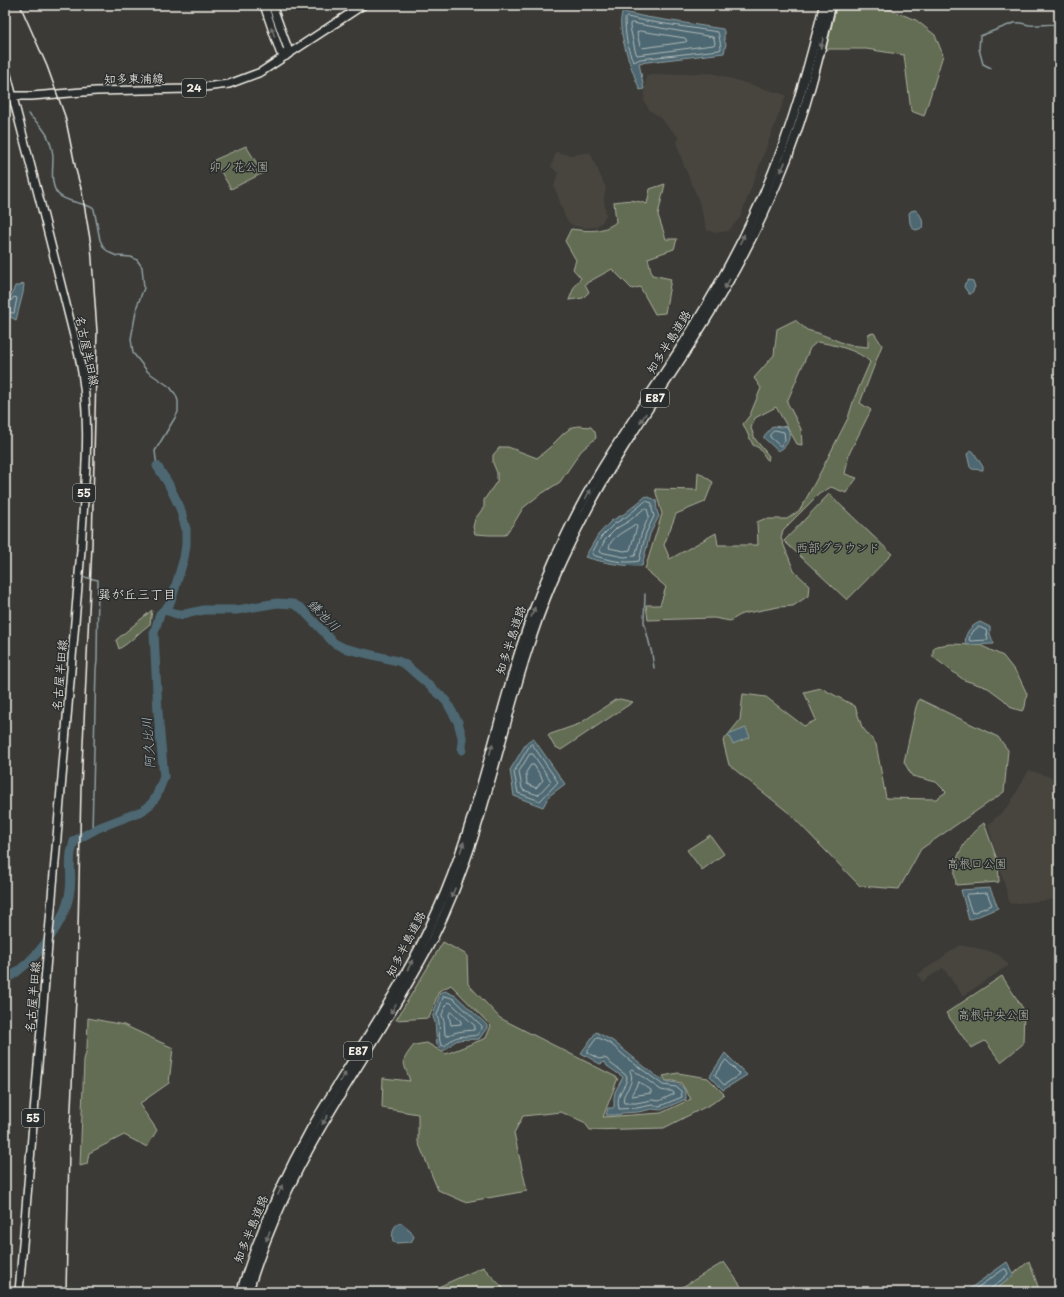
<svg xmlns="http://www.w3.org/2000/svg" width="1064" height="1297" viewBox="0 0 1064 1297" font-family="'Playpen Sans','Klee One',sans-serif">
  <rect width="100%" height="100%" fill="#3b3a37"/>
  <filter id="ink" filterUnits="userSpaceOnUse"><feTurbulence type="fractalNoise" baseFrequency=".025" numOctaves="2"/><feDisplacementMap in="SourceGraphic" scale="8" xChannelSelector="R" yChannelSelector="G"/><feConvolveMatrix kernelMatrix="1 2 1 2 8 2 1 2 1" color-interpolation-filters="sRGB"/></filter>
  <g filter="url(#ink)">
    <g fill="#47443d">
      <path d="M712,73L786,95L740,218L728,231L715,233L707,230L698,199L684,166L676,142L679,138L657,115L649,110L644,101L646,75Z"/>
      <path d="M556,152L571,155L590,152L606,188L604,199L606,215L602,222L596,227L586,228L574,226L568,222L565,217L554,186L558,173L551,167Z"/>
      <path d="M1029,770L1059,780V899L1010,904L988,825L1009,805Z"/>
      <path d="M960,945L987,950L999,955L1009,965L963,996L943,968L922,982L918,974Z"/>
    </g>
    <g fill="#636d53" stroke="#acaf9e">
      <path d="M837,5H883V7L916,20L935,35L943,55L924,116L911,111L904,55L866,49H826Z"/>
      <path d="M246,146L263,173L231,189L214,160Z"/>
      <path d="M665,184L658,215L666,239H677L674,249L648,258L652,275L671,279L665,313L655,314L640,287L632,289L612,269L585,284L589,292L583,298L569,300L575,285L581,278L573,269L576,260L565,241L571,229C587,231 603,233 616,222L614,202C629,200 632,199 647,204L650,189Z"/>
      <path d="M795,320L807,330L818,333L848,345L868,347V334L874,333L882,345L860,403L871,410L849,454L845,474L857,478L846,493L831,487L819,494L783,530L781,538L794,571L809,585L808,596L793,606L778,607L742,614L730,621L714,618L648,620L646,605H660L666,587L645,569L662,514L655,489L697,490L698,472L713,482L705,502L676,514L664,545L670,559L716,533L718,545H758L757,522L764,519H787L800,510L820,473L848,418L854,399L870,362C859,350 832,344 817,342L810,348L787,402L801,429L802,445L797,444L776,407L755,418L751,428L755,439L769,456L768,461L759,448L753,445L743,424L750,415L761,388L754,378L774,355L777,329Z"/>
      <path d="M579,426L591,427L595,432L596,438L581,451L560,482L538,496L523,508L514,523L505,535H489L475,534L473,527L475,519L484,507V500L497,481V473L493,463V455L500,447H508L537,458L549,448L563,434L572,427Z"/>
      <path d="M829,494L892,554L847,600L784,541Z"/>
      <path d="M152,610L150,624C139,632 131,642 119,649L116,640Z"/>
      <path d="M950,644L980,645L1003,656L1018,675L1027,694L1025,707L1022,711L1012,708L1003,699L988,688L964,680L933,657V650L936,646Z"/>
      <path d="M821,688L855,706L862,727L876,744L886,798L936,799L946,792L936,782L912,776L904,762L916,707L919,699L998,737L1008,750L1004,792L921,849L899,889L860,886L789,813L729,765L723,741L740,720L743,694L766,697L804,726L816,720L804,692Z"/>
      <path d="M620,699L633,702L561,750L554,746L548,735L579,724L615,700Z"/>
      <path d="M984,823L998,862L999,882L956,885C956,880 954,875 955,870C956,852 970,833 984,823Z"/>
      <path d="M710,835L724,854L702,870L687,850Z"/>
      <path d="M443,942L467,955L468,984L500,1018L618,1078L603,1117L661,1113L691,1099L681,1083L673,1081H666L663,1076L678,1073L708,1078L724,1094L713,1103L664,1128L590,1130L584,1122L561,1112L523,1116L514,1133L527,1191L465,1202L438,1190L418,1142V1114L382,1108L383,1078L410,1081C403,1060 400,1063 414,1045L427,1043L446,1054L486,1038L491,1026L451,985L439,991L429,1018L396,1020Z"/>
      <path d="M1002,976L1024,1010L1023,1044L1001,1062L985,1041L971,1048L946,1013Z"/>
      <path d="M88,1018L124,1025L173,1048L169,1083L139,1104L157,1130L147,1147L124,1135L89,1153L87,1164L80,1166L84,1060L87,1048Z"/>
      <path d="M1029,1261L1040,1292H992Z"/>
      <path d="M724,1262L745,1292H674Z"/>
      <path d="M483,1267L507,1292H427Z"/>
    </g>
    <g fill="#4d6872" stroke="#909fa1">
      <path d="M623,12L646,17L723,29C726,34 722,37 726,44L724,53L639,63L644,89L640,90C634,76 614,25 623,12Z"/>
      <path d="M915,210C921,213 924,222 922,228L916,230L912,228L910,223L909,213L911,211Z"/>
      <path d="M969,280L973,281L975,287L971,294H969L964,287L965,283Z"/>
      <path d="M23,283L24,284L23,293L16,320L5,314V302L12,294L15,286H20Z"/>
      <path d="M773,426L781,427L786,426C793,435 788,447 778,451L764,438V436Z"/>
      <path d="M971,451H973L983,467V470L972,469L970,467L967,454Z"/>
      <path d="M646,496L656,500C657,506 656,509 659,516L650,534L642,566C622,566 605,563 585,557L598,535L611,521L624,514Z"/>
      <path d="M980,622L990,627V634L994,644L966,645C963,635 970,626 980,622Z"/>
      <path d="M746,728L750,737L733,744L728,735Z"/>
      <path d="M533,738L565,784L549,796L543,807L514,796L510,770L527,742Z"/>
      <path d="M990,888L998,908L969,920L961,890Z"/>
      <path d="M445,991L456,996L487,1025V1028L479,1039C471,1040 463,1038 456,1041C450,1044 448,1049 443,1051L437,1045L435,1022L433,1017V1015L440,993Z"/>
      <path d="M596,1032L613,1041L656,1076L663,1079L666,1082C677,1081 687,1086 686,1099L661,1110L652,1109L638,1112L622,1113L619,1115H606L608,1108H612L614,1107V1098L615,1092L623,1077L607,1066L605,1062L600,1064L581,1053Z"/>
      <path d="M725,1053L747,1075L723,1090L710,1076Z"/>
      <path d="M399,1223H402L411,1231L414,1237L411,1242L397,1243L393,1242C392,1234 392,1227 399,1223Z"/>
      <path d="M1007,1262L1014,1275L993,1292H965Z"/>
    </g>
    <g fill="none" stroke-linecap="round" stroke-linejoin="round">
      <g stroke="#b1bab9" stroke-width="1">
        <path d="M627,17L646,21L718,32C719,35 721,46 721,49L719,50L640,59L634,62C627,51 625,32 625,19Z"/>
        <path d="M632,23L713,37L714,38L715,44L713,45L637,55L635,50L630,27V24Z"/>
        <path d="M640,31L685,38L687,41L685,42L642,48L640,46L637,33Z"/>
        <path d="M5,304L9,303L14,297L17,298L14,313H12L5,311"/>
        <path d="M775,430L784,432L785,440L781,446L779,445L770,437V435Z"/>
        <path d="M646,501L652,503V509L654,516L646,533L639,561C624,564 607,560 593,555L592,553L601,537L614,524L626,517Z"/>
        <path d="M644,509H647L649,516L642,532L635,556L624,557L600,552V550L605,540L617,528L629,521Z"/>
        <path d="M634,525H636L637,527L630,550L624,551L609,548C610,537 626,531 634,525Z"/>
        <path d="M979,627L986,630L988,640L970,641L969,640L971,633Z"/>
        <path d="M532,744L558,782L540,801L518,793L514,772L530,745Z"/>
        <path d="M530,754H533L551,781L538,795L523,790L522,788L519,772Z"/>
        <path d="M531,765H534L543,780L536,788L527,784L526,773Z"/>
        <path d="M968,894L987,893L992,905L972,913L966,896Z"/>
        <path d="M444,996L449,997L454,999L482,1026V1028L477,1035C463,1038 456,1033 445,1046L441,1045C437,1035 442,1026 437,1016Z"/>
        <path d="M448,1002L451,1003L475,1026L474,1030C464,1031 456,1031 447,1036L445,1035L444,1021L442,1015Z"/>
        <path d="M451,1012L461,1021V1024L451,1025L449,1015Z"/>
        <path d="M597,1038H599L611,1044L628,1059L663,1085L676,1087L681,1091L682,1097L660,1106L652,1105L637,1108L619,1109C615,1092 626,1090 627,1076L610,1063L607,1059L604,1058L599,1059L588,1053V1050Z"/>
        <path d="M726,1060L740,1074L724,1085L715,1075Z"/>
        <path d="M632,1069L661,1090L666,1091H672L674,1093V1094L659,1101L652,1100L636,1103H624C620,1092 637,1085 630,1071Z"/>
        <path d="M639,1082L651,1090V1093L632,1096V1094Z"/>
        <path d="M971,1292L1004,1269H1006L1008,1274L992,1288L991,1292"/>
      </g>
      <g stroke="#909fa1" stroke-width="1.5">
        <path d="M991,68L983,64L979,49L980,36L1014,23C1020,22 1024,24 1030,25C1040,26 1049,23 1059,25"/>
        <path d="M28,114C35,121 46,129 49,140C51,145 53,152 53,158C53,168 50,185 58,194C66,203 84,202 94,209L100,240L104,248L110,253L117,256L131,257L137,260L142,267L144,288L137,306L131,339L133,353L148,372L170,387L176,395L178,401V412L176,416L155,451L156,459L157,466"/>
        <path d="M84,577L98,580L97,661L96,669L92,831"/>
        <path d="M645,594L644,622L652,654L654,668"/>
      </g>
      <g stroke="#4d6872" stroke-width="9">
        <path d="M165,610L180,615L204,610H237L277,603L293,604L301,608L334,643L344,648L398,661L406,665L440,695L446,701L458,722L462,737V750"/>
        <path d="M5,980C34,963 66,924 70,890C72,878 69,865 71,853C72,849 73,845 74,841L98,828L142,811L151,804L156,797L164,777L158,712L154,633L160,614L169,605L173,595L184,558L186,545V529L180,508L168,483L157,466"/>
      </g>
      <defs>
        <g id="major">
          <path d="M264,5L280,52L286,56L288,49L272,5"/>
          <path d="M5,67L41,205L79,356C93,420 84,486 81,550L19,1292"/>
          <path d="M5,93L12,96H31L96,91L188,89L229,84L261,72L363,5"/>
        </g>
        <g id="highway">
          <path d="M241,1292C258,1235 282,1181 311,1129C341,1077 375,1028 404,976C420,949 433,921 445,893C478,813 495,729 521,647C536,599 556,553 579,509C612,446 656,389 693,328C728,271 759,211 782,149C799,102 812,54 824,5"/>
          <path d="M248,1292C265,1235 291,1180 320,1129C357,1065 399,1004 433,938C490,825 504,696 553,580C573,534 597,490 623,448C656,395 692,345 723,291C748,248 770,202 788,156C806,108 820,55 831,5"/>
        </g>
      </defs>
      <use href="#major" stroke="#f4f1e8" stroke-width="10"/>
      <use href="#highway" stroke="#f4f1e8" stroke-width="11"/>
      <use href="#major" stroke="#2a2d2e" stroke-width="7"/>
      <use href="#highway" stroke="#2a2d2e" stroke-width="8"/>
      <path stroke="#f4f1e8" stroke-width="1.5" d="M20,5L47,66L65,116L76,170L82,192L91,245L97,331L92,546L81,788L77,977L69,1152L66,1292"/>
    </g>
    <defs><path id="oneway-solid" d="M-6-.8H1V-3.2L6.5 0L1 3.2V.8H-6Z"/></defs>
    <g fill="#71726f">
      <use href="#oneway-solid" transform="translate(273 32) rotate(-109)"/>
      <use href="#oneway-solid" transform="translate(822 43) rotate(105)"/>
      <use href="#oneway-solid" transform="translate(783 167) rotate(113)"/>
      <use href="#oneway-solid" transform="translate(742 239) rotate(-64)"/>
      <use href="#oneway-solid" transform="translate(727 284) rotate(119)"/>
      <use href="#oneway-solid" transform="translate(643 418) rotate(123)"/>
      <use href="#oneway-solid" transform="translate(588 494) rotate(-60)"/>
      <use href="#oneway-solid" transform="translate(533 612) rotate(-70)"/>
      <use href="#oneway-solid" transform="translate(491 749) rotate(-75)"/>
      <use href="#oneway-solid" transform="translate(462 847) rotate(-71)"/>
      <use href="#oneway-solid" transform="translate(453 893) rotate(113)"/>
      <use href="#oneway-solid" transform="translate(410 965) rotate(-62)"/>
      <use href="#oneway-solid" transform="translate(393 1009) rotate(121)"/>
      <use href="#oneway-solid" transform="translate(343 1077) rotate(-58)"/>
      <use href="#oneway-solid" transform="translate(325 1120) rotate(121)"/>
      <use href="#oneway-solid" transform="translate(280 1190) rotate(-66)"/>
      <use href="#oneway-solid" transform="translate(268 1236) rotate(110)"/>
    </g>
  </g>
  <g text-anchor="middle" stroke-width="3" stroke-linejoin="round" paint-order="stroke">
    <g fill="#2a2d2e" stroke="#b7b6b0" stroke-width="1">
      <rect x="182" y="79" width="24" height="18" rx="3"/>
      <rect x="641" y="389" width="28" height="18" rx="3"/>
      <rect x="73" y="484" width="22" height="18" rx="3"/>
      <rect x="344" y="1042" width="28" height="18" rx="3"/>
      <rect x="22" y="1109" width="22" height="18" rx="3"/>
    </g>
    <g font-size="11" font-weight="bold" fill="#f4f1e8">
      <text x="194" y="92">24</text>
      <text x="655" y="402">E87</text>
      <text x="84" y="497">55</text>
      <text x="358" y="1055">E87</text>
      <text x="33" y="1122">55</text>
    </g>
    <g font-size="12" fill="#f4f1e8" stroke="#2a2d2e">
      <text transform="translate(134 79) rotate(-1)" y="4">知多東浦線</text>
      <text transform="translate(669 342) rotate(-58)" y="4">知多半島道路</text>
      <text transform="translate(87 351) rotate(78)" y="4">名古屋半田線</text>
      <text transform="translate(511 640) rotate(-72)" y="4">知多半島道路</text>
      <text transform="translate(60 675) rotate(-85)" y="4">名古屋半田線</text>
      <text transform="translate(406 944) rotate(-63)" y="4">知多半島道路</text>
      <text transform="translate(33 997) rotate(-85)" y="4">名古屋半田線</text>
      <text transform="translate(251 1229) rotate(-68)" y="4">知多半島道路</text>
    </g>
    <g font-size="12" fill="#b3b6a5" stroke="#2a2d2e">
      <text x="239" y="171">卯ノ花公園</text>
      <text x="838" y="552">西部グラウンド</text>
      <text x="977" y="868">高根口公園</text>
      <text x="994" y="1019">高根中央公園</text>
    </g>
    <g font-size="13" fill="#f4f1e8" stroke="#2a2d2e">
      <text x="137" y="599">巽が丘三丁目</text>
    </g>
    <g font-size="13" font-style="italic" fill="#b1bab9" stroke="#2a2d2e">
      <text transform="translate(324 615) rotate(45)" y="5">鎌池川</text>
      <text transform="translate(148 743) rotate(-94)" y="5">阿久比川</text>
    </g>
  </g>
  <rect width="1064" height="1297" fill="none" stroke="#2a2d2e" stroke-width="20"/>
  <rect x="10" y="10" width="1044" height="1277" fill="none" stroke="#f4f1e8" stroke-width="1.5" filter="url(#ink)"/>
</svg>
